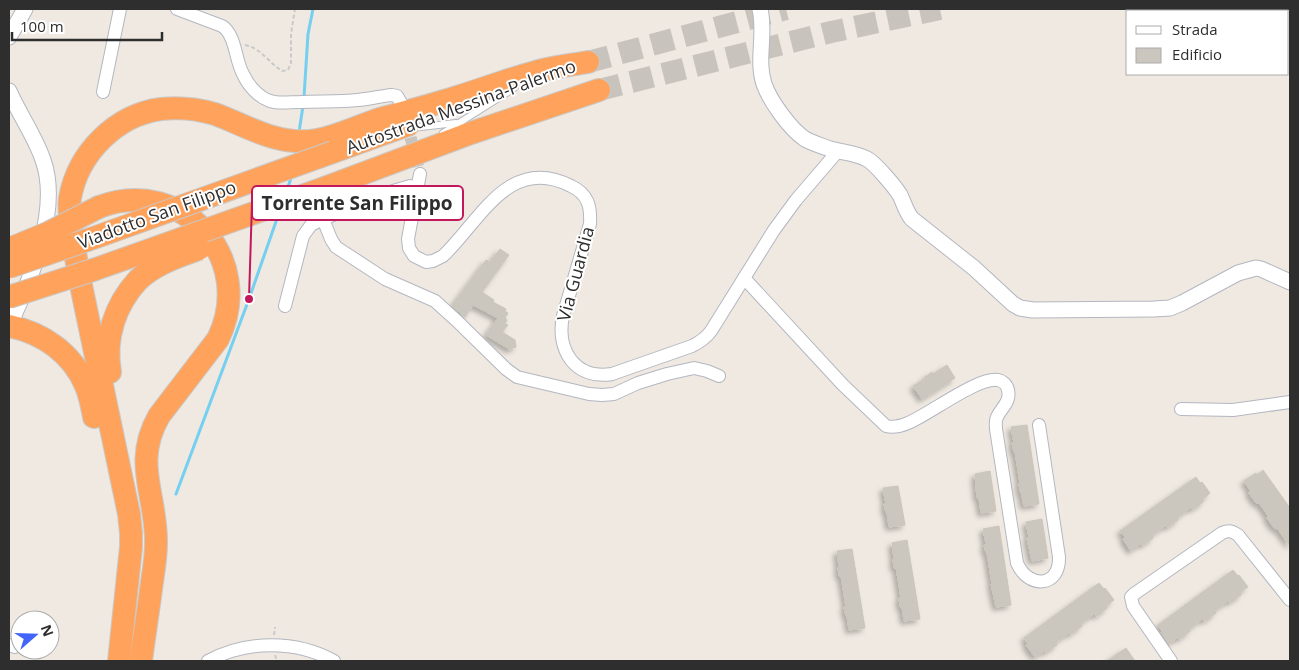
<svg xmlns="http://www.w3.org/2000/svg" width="1299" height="670" viewBox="0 0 1299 670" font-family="'Open Sans',sans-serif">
  <defs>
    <filter id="shadow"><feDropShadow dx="-3.5" dy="3.5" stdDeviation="2.5" flood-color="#0004"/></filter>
  </defs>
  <rect width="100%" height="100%" fill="#efe9e1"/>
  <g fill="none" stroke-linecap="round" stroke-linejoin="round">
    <g stroke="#75cff0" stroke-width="3">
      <path d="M304,97L308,34L313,9"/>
      <path d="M299,132L303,106"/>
      <path d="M286,193L292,175"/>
      <path d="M176,494L249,299L279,213"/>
    </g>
  </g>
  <g fill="#cbc7bf" stroke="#cbc5ba" filter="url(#shadow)">
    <path d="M500,249L509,255L482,292L494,300L493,302L506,309L505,311L508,313L505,318L507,320L505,324L508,325L502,332L515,340L516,347L509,349L486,335L498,318L473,305L465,317L452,306L486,260L490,262Z"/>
    <path d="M947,365L955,378L922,399L913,386L926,378L925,377L932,372L933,374Z"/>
    <path d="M1027,425L1039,504L1024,506L1021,492H1020L1019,483H1020L1015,452H1014L1012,443H1014L1011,427Z"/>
    <path d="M1263,470L1290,508V546L1277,528L1275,529L1267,518L1268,516L1259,503H1256L1249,493L1250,490L1244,481L1256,473L1257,475Z"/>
    <path d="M990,471L996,511L981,513L979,498H977L975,474Z"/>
    <path d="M1196,477L1200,483L1202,482L1210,493L1203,499V502L1193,509L1190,508L1183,513L1178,517V520L1168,527L1165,526L1158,531L1152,535L1153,538L1143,545L1140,544L1131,551L1123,539L1125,537L1120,531Z"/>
    <path d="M898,486L905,525L889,527L887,513H886L884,504H886L883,488Z"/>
    <path d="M1042,519L1048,558L1032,561L1027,538H1029L1026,522Z"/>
    <path d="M999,526L1011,605L996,607L991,584H992L987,553H986L984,545L986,544L983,529Z"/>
    <path d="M907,540L920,619L904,621L902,607H900L899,598H901L896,567L894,568L893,559H894L892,543Z"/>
    <path d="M852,549L865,628L849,630L847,615L846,616L844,607H846L841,576H839L838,567H839L837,551Z"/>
    <path d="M1233,570L1238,576L1239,575L1248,587L1240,592L1241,595L1230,602L1228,601L1221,606L1215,610L1216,613L1205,621L1202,619L1196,624L1190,628V631L1180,639L1177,638L1169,644L1161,632L1162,631L1158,625Z"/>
    <path d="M1099,583L1104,589L1105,588L1114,600L1107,605V608L1097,616L1094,614L1081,623L1082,626L1071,634L1069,633L1056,642L1057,645L1046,652L1044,651L1035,657L1026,645L1028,644L1024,638Z"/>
    <path d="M1126,648L1135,661H1107Z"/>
  </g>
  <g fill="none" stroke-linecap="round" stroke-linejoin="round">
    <path stroke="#c8c4bd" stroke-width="12" stroke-dasharray="12 6" stroke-linecap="butt" d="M406,120L420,174"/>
    <g stroke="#c8c4bd" stroke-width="22" stroke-dasharray="22 11" stroke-linecap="butt">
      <path d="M588,62L786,9"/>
      <path d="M599,90L831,32L940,9"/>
    </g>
    <defs>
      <g id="service">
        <path d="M412,128L456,123"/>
        <path d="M443,133L513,89"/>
      </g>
      <g id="minor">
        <path d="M177,9L222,26C236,35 235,60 243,74C248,85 258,97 270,101C279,104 290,102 300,102C320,101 339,102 358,100C369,99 381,96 392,95L397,96L401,103"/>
        <path d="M103,92L120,9"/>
        <path d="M420,174L408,239L409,248L414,256L426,262L433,261L443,256C480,221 509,154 571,186C588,194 591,206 590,224L563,316C556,350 575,380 612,374L692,346C700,342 706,338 711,331L774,230L796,200L838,151"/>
        <path d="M323,219L331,239L336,247L385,279L435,301L457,321L506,369L517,377L589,394L602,395L614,394L638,383L667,374L694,368L707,371L719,376"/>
        <path d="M744,278L843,385L886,426C894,428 901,426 908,423C930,414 977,377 998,380C1003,381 1007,385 1008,390C1011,402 1001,408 997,417C995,421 996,425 996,429L1017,563C1028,589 1060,588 1059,557L1039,425"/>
        <path d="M285,306L303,236L311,225L323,219L393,191L410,186L418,188"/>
        <path d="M1181,409L1233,410L1290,402"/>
        <path d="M9,645L15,647"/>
        <path d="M208,661C247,640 296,640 334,661"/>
        <path d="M1171,661L1133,606L1131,597L1134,594L1222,533C1229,530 1232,531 1238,535L1290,600"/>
      </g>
      <g id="tertiary">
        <path d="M760,9C766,34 756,60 764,84C770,101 790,129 805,139C812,143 822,146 830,149C841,152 857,153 867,159C875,163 895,187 900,195C904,203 906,212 912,219L974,268L1013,304L1020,308L1033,310L1154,309L1170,308L1182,303L1238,273L1256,268L1261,269L1290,282"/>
        <path d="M9,37L25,9"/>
        <path d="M9,91C19,114 35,136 43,160C61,210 30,281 9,326"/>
      </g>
      <g id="motorway">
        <path d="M333,152L408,125"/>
        <path d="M327,187L471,133L599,90"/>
        <path d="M99,207C182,175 257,259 218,339L159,416C132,463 157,496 156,543C156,559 153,574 151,589C148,613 144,637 141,661"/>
        <path d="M9,326C43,333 72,353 86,386C90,396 92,406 94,417"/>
        <path d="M110,372C104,338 115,305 138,280"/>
        <path d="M119,661L131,547V533L129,514C115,447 101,381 87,314C82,289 76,264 73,238C71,225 68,211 70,198C78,153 116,115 161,109C179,107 198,109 215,114C247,126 274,144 310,141C334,139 359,125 383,118C408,111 433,105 457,97C483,89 509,79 535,72C552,67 571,65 588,62"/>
      </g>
    </defs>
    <use href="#service" stroke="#b4b7c1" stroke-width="8"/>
    <use href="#minor" stroke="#b4b7c1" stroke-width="14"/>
    <use href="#tertiary" stroke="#b4b7c1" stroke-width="17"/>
    <use href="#motorway" stroke="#c9c9c9" stroke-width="24"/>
    <g stroke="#c9c9c9" stroke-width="2" stroke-dasharray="4 2.5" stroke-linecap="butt">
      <path d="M245,45C261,48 269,63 282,71L288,70L291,63V34L295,9"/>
      <path d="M274,635L275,627"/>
      <path d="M275,655L277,661"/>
    </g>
    <use href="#service" stroke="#fff" stroke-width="6"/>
    <use href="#minor" stroke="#fff" stroke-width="12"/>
    <use href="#tertiary" stroke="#fff" stroke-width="15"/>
    <use href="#motorway" stroke="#ffa35c" stroke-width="22"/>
    <defs>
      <g id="motorway-bridge">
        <path d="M9,249L48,233L99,207"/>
        <path d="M9,267L99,236L333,152"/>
        <path d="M138,280C155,264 177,257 199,249"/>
        <path d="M9,297L96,269L327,187"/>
      </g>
    </defs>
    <use href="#motorway-bridge" stroke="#c9c9c9" stroke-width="24" stroke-linecap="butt"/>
    <use href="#motorway-bridge" stroke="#ffa35c" stroke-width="22"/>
  </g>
  <g text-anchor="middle" stroke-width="4" stroke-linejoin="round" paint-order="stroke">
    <g font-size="18" fill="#2e2e2e" stroke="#fff">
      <text transform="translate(461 107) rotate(-20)" y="6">Autostrada Messina-Palermo</text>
      <text transform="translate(157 215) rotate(-20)" y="6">Viadotto San Filippo</text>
      <text transform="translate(576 274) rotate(-75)" y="6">Via Guardia</text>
    </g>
  </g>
  <path fill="none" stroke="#c2185b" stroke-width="2" d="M249 299L252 203"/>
  <circle fill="#c2185b" stroke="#fff" stroke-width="2" cx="249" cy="299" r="5"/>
  <rect fill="#fff" stroke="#c2185b" stroke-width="2" x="252" y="186" width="211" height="34" rx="5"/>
  <g font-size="19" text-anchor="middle" font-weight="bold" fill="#2e2e2e">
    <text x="357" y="210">Torrente San Filippo</text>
  </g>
  <rect width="1299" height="670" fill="none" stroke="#2e2e2e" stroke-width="20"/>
  <rect x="1126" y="10" width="162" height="65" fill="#ffffff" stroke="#ababab"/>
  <rect x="1136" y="26" width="25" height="8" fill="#ffffff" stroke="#ababab"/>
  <text x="1172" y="35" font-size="15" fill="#2e2e2e">Strada</text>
  <rect x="1136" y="48" width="25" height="15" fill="#cbc7bf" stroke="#ababab"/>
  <text x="1172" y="60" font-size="15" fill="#2e2e2e">Edificio</text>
  <g transform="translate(35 635) rotate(70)"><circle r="24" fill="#ffffff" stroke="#ababab"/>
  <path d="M0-4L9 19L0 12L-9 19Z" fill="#4264fb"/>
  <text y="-8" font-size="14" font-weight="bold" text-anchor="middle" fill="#2e2e2e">N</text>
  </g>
  <path d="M12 32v8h150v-8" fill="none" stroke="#2e2e2e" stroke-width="2.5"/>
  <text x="20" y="32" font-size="15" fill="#2e2e2e" stroke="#ffffff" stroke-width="4" paint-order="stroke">100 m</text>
</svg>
